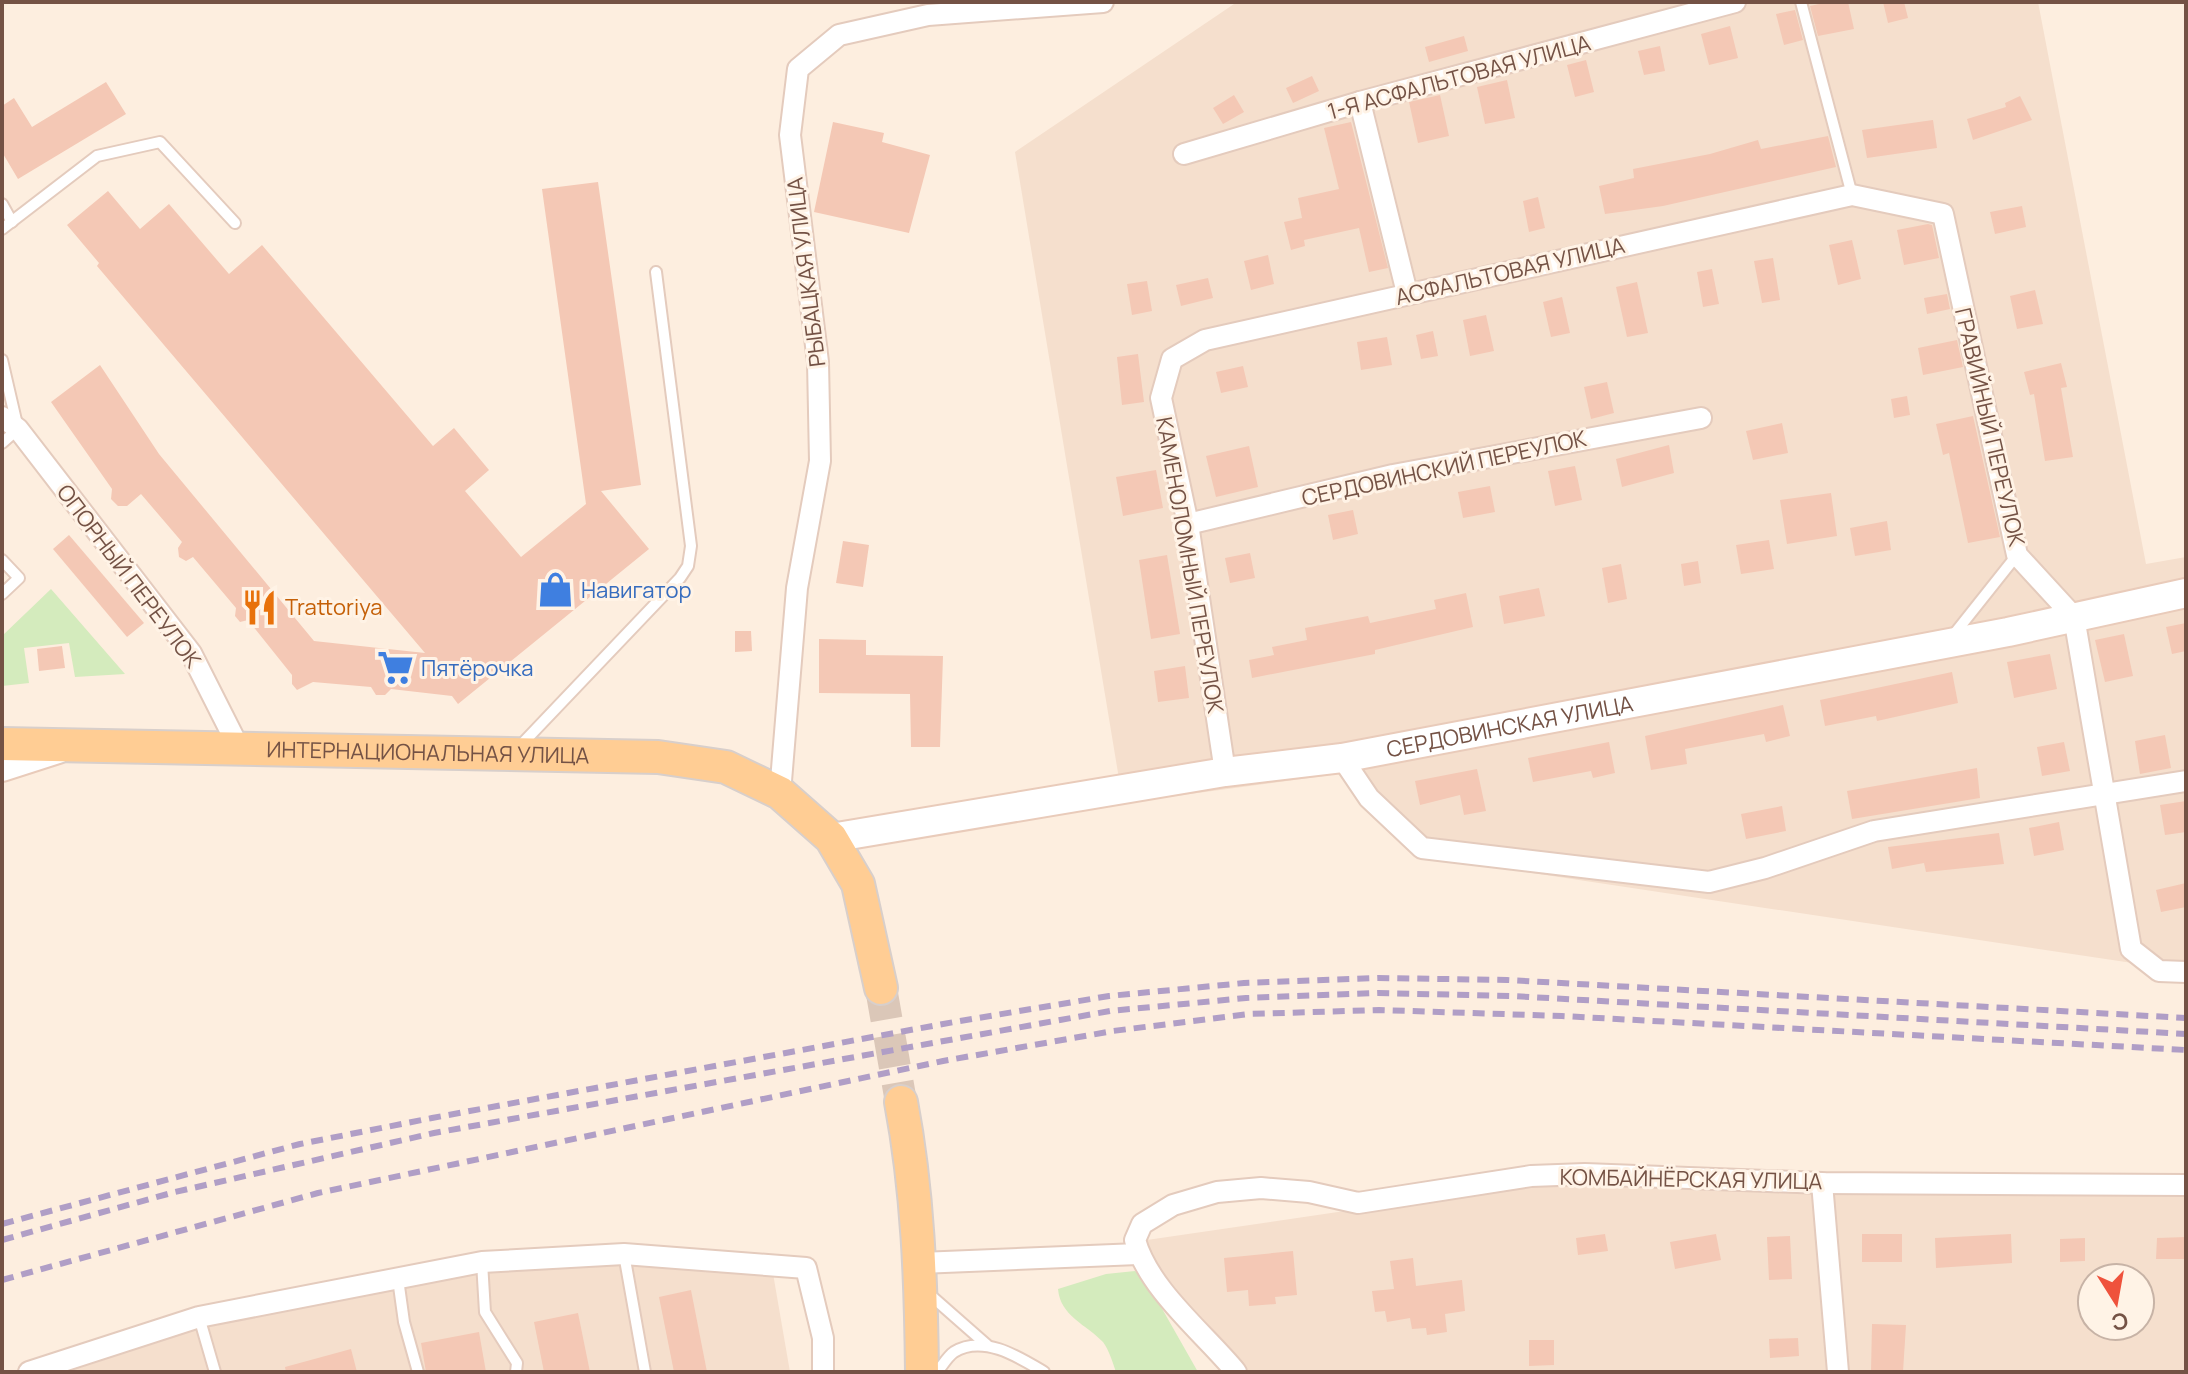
<svg xmlns="http://www.w3.org/2000/svg" width="2188" height="1374" viewBox="0 0 2188 1374" font-family="Manrope,sans-serif">
  <rect width="100%" height="100%" fill="#fdeedf"/>
  <g fill="#f5dfcd" fill-rule="evenodd">
    <path d="M1237,2H2038L2146,564L2186,557V971L1459,862L1346,773L1123,803L1015,152Z"/>
    <path d="M1549,1181L2186,1186V1372H1236L1140,1241ZM2092,1278H2140V1326H2092Z"/>
    <path d="M528,1254L770,1256L790,1372H10L202,1316Z"/>
  </g>
  <g fill="#d4ebbd">
    <path d="M51,589L125,674L75,677L69,643L24,648L29,683L2,686V636Z"/>
    <path d="M1135,1271L1148,1284L1198,1372H1116C1113,1363 1109,1350 1103,1342C1087,1325 1060,1316 1058,1289L1106,1274Z"/>
  </g>
  <g fill="#f4c8b5">
    <path d="M1828,2H1848L1854,29L1818,36L1810,6Z"/>
    <path d="M1883,2H1904L1908,18L1888,23Z"/>
    <path d="M1795,10L1803,40L1784,45L1776,14Z"/>
    <path d="M1730,26L1738,58L1709,65L1701,34Z"/>
    <path d="M1464,36L1468,51L1429,62L1425,47Z"/>
    <path d="M1660,46L1665,71L1644,75L1638,51Z"/>
    <path d="M1586,60L1594,92L1575,97L1567,65Z"/>
    <path d="M1312,76L1319,91L1293,103L1286,88Z"/>
    <path d="M1507,80L1515,118L1485,124L1477,87Z"/>
    <path d="M106,82L126,114L18,179L2,152V106L14,98L32,127Z"/>
    <path d="M1234,95L1244,112L1223,124L1213,108Z"/>
    <path d="M1440,95L1449,136L1418,143L1409,102Z"/>
    <path d="M2020,96L2032,120L1973,140L1967,119L2006,107L2005,103Z"/>
    <path d="M1933,120L1937,148L1867,158L1862,130Z"/>
    <path d="M833,122L884,133L882,142L930,155L909,233L814,212Z"/>
    <path d="M1351,122L1388,268L1369,272L1359,228L1304,240L1305,246L1291,250L1284,222L1302,218L1298,198L1339,189L1324,128Z"/>
    <path d="M1828,136L1836,167L1663,206L1605,214L1599,186L1634,178L1633,169L1710,154L1758,140L1761,149Z"/>
    <path d="M598,182L641,485L601,491L649,549L458,704L452,696L391,689L385,695H376L371,687L313,682L297,690L292,684V675L248,620L240,622L235,616L236,608L193,557L186,561L179,557L178,548L182,542L141,494L127,506H118L111,499L112,489L51,402L100,365L159,454L314,641L425,653L97,266L99,263L67,225L108,191L140,229L169,204L229,274L262,245L433,446L454,428L489,470L465,491L521,557L586,504L542,189Z"/>
    <path d="M1538,197L1545,228L1529,232L1523,201Z"/>
    <path d="M2022,206L2026,227L1995,234L1990,212Z"/>
    <path d="M1928,224L1932,225L1939,258L1904,265L1897,230Z"/>
    <path d="M1852,240L1861,279L1838,285L1829,245Z"/>
    <path d="M1268,255L1274,284L1251,290L1244,261Z"/>
    <path d="M1773,258L1780,300L1762,303L1754,261Z"/>
    <path d="M1712,269L1719,304L1703,307L1697,272Z"/>
    <path d="M1208,278L1213,298L1181,306L1176,285Z"/>
    <path d="M1147,281L1152,311L1132,315L1127,284Z"/>
    <path d="M1637,282L1648,333L1627,337L1616,287Z"/>
    <path d="M2035,290L2043,324L2017,329L2010,296Z"/>
    <path d="M1947,294L1950,309L1927,314L1924,298Z"/>
    <path d="M1562,297L1570,333L1551,337L1543,302Z"/>
    <path d="M1486,315L1494,351L1470,356L1463,320Z"/>
    <path d="M1433,331L1438,356L1421,359L1416,335Z"/>
    <path d="M1387,337L1392,365L1361,370L1357,342Z"/>
    <path d="M1957,340L1963,367L1923,375L1918,348Z"/>
    <path d="M1138,354L1144,402L1122,405L1117,357Z"/>
    <path d="M2061,363L2067,387L2061,388L2073,457L2045,461L2034,394L2030,395L2024,372Z"/>
    <path d="M1243,366L1248,387L1221,393L1216,372Z"/>
    <path d="M1607,382L1614,413L1591,419L1584,387Z"/>
    <path d="M1907,396L1910,415L1894,418L1891,399Z"/>
    <path d="M1973,416L2000,537L1968,543L1949,453L1943,455L1936,424Z"/>
    <path d="M1782,423L1788,453L1753,460L1746,431Z"/>
    <path d="M1669,445L1674,473L1622,487L1616,459Z"/>
    <path d="M1249,446L1258,487L1216,497L1206,456Z"/>
    <path d="M1575,466L1582,500L1555,506L1548,471Z"/>
    <path d="M1156,470L1163,508L1123,516L1116,477Z"/>
    <path d="M1490,486L1495,512L1463,518L1458,492Z"/>
    <path d="M1831,493L1837,536L1787,544L1780,500Z"/>
    <path d="M1353,510L1358,534L1333,540L1328,515Z"/>
    <path d="M1887,521L1891,550L1855,556L1850,528Z"/>
    <path d="M69,535L144,623L127,637L53,549Z"/>
    <path d="M1769,540L1774,569L1741,574L1736,545Z"/>
    <path d="M843,541L869,545L863,587L836,583Z"/>
    <path d="M1250,553L1255,578L1230,583L1225,558Z"/>
    <path d="M1167,555L1180,634L1151,639L1139,560Z"/>
    <path d="M1698,561L1701,583L1684,586L1681,564Z"/>
    <path d="M1621,564L1627,599L1608,603L1602,568Z"/>
    <path d="M1539,588L1545,616L1504,624L1499,596Z"/>
    <path d="M1466,593L1473,627L1375,650V654L1252,678L1249,660L1274,655L1272,647L1307,640L1305,628L1368,616L1370,623L1436,609L1434,600Z"/>
    <path d="M2186,623V651L2172,654L2166,627Z"/>
    <path d="M735,631H751L752,651L735,652Z"/>
    <path d="M2124,634L2133,676L2105,682L2095,640Z"/>
    <path d="M819,639L866,640V655L943,656L940,747H911L910,694L819,693Z"/>
    <path d="M62,646L65,668L39,671L37,649Z"/>
    <path d="M2050,654L2057,689L2014,698L2007,662Z"/>
    <path d="M1185,666L1189,698L1158,702L1154,671Z"/>
    <path d="M1952,672L1958,703L1877,721L1876,716L1825,726L1820,700Z"/>
    <path d="M1783,705L1790,736L1766,742L1764,734L1685,749L1687,764L1651,770L1645,736Z"/>
    <path d="M2165,735L2171,768L2140,774L2135,741Z"/>
    <path d="M1609,742L1615,773L1593,778L1591,771L1533,782L1528,758Z"/>
    <path d="M2064,742L2070,771L2042,776L2037,747Z"/>
    <path d="M1977,768L1980,798L1852,819L1847,791Z"/>
    <path d="M1477,769L1486,811L1464,815L1460,795L1420,805L1415,781Z"/>
    <path d="M2186,801V832L2165,835L2160,805Z"/>
    <path d="M1782,806L1786,831L1746,839L1741,814Z"/>
    <path d="M2059,822L2064,850L2034,856L2029,828Z"/>
    <path d="M1999,833L2004,864L1926,872L1924,863L1892,869L1888,847Z"/>
    <path d="M2186,883V907L2161,912L2156,890Z"/>
    <path d="M1605,1234L1608,1251L1578,1255L1576,1238Z"/>
    <path d="M1716,1234L1721,1260L1675,1269L1670,1242Z"/>
    <rect x="1862" y="1234" width="40" height="28"/>
    <path d="M2011,1234L2012,1263L1936,1268L1935,1238Z"/>
    <path d="M1790,1236L1792,1279L1769,1280L1767,1237Z"/>
    <path d="M2186,1237V1259H2156L2157,1238Z"/>
    <path d="M2085,1238V1261L2060,1262V1239Z"/>
    <path d="M1293,1251L1297,1295L1275,1297L1276,1304L1249,1306L1248,1290L1227,1292L1224,1258Z"/>
    <path d="M1413,1258L1416,1286L1462,1280L1465,1311L1445,1314L1447,1332L1427,1335L1426,1328L1412,1329L1410,1318L1387,1322L1385,1311L1375,1312L1372,1291L1394,1289L1390,1261Z"/>
    <path d="M691,1290L707,1372H674L659,1297Z"/>
    <path d="M578,1313L590,1372H544L534,1322Z"/>
    <path d="M1872,1324L1906,1325L1903,1372H1871Z"/>
    <path d="M479,1332L486,1372H426L421,1343Z"/>
    <path d="M1798,1338L1799,1356L1770,1358L1769,1339Z"/>
    <path d="M1529,1340H1554V1365L1529,1366Z"/>
    <path d="M351,1349L357,1372H286L285,1367Z"/>
  </g>
  <g fill="none" stroke-linecap="round" stroke-linejoin="round">
    <path stroke="#dbc7b8" stroke-width="32" stroke-dasharray="32 16" stroke-linecap="butt" d="M881,988L901,1102"/>
    <defs>
      <g id="lane">
        <path d="M1801,2L1852,195"/>
        <path d="M2,204L12,222"/>
        <path d="M2,229L97,156L160,142L235,223"/>
        <path d="M2,360L18,429L2,443"/>
        <path d="M2,560L19,578L2,594"/>
        <path d="M1951,638L2017,555"/>
        <path d="M520,746L680,578L688,566L691,546L656,272"/>
        <path d="M624,1254L645,1372"/>
        <path d="M482,1262L485,1312L517,1363L516,1372"/>
        <path d="M398,1279L404,1322L418,1372"/>
        <path d="M929,1294L987,1345"/>
        <path d="M199,1317L215,1372"/>
        <path d="M937,1372C942,1366 948,1356 954,1352C983,1334 1019,1357 1044,1372"/>
      </g>
      <g id="street">
        <path d="M1360,102L1407,293"/>
        <path d="M1184,154L1360,102L1735,2"/>
        <path d="M2,417L18,429L191,653L239,748"/>
        <path d="M1188,524L1393,475L1701,418"/>
        <path d="M1342,758L1369,798L1422,848L1709,882L1765,868L1874,831L2186,781"/>
        <path d="M1225,772L1188,524L1161,398L1172,359L1205,340L1852,195L1943,214L2017,555L2074,617L2131,949L2159,971L2186,972"/>
        <path d="M780,793L797,588L820,461L818,362L790,135L798,69L839,35L928,15L1103,2"/>
        <path d="M1822,1183L1838,1372"/>
        <path d="M920,1263L1138,1254"/>
        <path d="M29,1372L199,1317L482,1262L624,1254L806,1268L823,1338V1372"/>
        <path d="M1236,1372C1204,1333 1149,1290 1135,1240L1142,1224L1173,1205L1217,1192L1261,1188L1309,1192L1358,1203L1531,1176L1585,1174L1822,1183L2186,1185"/>
      </g>
      <g id="secondary">
        <path d="M2,767L58,749"/>
        <path id="s1" d="M831,838L1225,772L1342,758L2008,632L2186,593"/>
      </g>
      <g id="primary">
        <path id="s2" d="M2,744L658,757L726,767L780,793L831,838L858,884L881,988"/>
        <path d="M901,1102C918,1192 921,1281 922,1372"/>
      </g>
    </defs>
    <use href="#lane" stroke="#e4cbbd" stroke-width="14"/>
    <use href="#street" stroke="#e4cbbd" stroke-width="24"/>
    <use href="#secondary" stroke="#e9cbba" stroke-width="32"/>
    <use href="#primary" stroke="#d8cfcb" stroke-width="36"/>
    <use href="#lane" stroke="#fff" stroke-width="10"/>
    <use href="#street" stroke="#fff" stroke-width="20"/>
    <use href="#secondary" stroke="#fff" stroke-width="28"/>
    <use href="#primary" stroke="#ffcd94" stroke-width="32"/>
    <g stroke="#b09ec6" stroke-width="6" stroke-dasharray="12 8" stroke-linecap="butt">
      <path d="M2,1224L300,1144L432,1118L954,1022L1109,996L1244,983L1378,978L1507,980L2186,1018"/>
      <path d="M2,1240L175,1192L434,1133L1110,1011L1246,998L1378,993L1512,996L2186,1034"/>
      <path d="M2,1280L318,1193L943,1061L1113,1031L1248,1014L1379,1010L1562,1016L2186,1050"/>
    </g>
  </g>
  <defs>
    <symbol id="shop-bare" viewBox="-9 -9 18 18"><path d="M-5-2.5h2.3a2.7 3.5 0 0 1 5.4 0H5L5.5 6h-11ZM-1.5-2.5h3a1.5 2.3 0 0 0-3 0Z" fill="#3f7fe0" stroke="#fff3e6" stroke-width="2.5" paint-order="stroke"/></symbol>
    <symbol id="restaurant-bare" viewBox="-9 -9 18 18"><path d="M-5-6h1v4h1v-4h1v4h1v-4h1v5L-1.5 .5V6h-2V.5L-5-1ZM5-6V6H3V1.5H1.5Q1.5-4 5-6Z" fill="#e8710a" stroke="#fff3e6" stroke-width="2.5" paint-order="stroke"/></symbol>
    <symbol id="supermarket-bare" viewBox="-9 -9 18 18"><path d="M-6-5.5h2.5l.6 2H6L4.5 2H-2.5L-4.4-4H-6ZM-1.5 3.2a1.3 1.3 0 1 0 .1 0ZM3 3.2a1.3 1.3 0 1 0 .1 0Z" fill="#3f7fe0" stroke="#fff3e6" stroke-width="2.5" paint-order="stroke"/></symbol>
  </defs>
  <g fill-rule="evenodd">
    <use href="#shop-bare" x="530" y="564" width="51" height="51"/>
    <use href="#restaurant-bare" x="234" y="582" width="51" height="51"/>
    <use href="#supermarket-bare" x="370" y="642" width="51" height="51"/>
  </g>
  <g text-anchor="middle" stroke-width="6" stroke-linejoin="round" paint-order="stroke">
    <g font-size="22" fill="#745245" stroke="#fff3e6">
      <text transform="translate(1459 77) rotate(-15)" y="8">1-Я АСФАЛЬТОВАЯ УЛИЦА</text>
      <text transform="translate(1510 271) rotate(-13)" y="8">АСФАЛЬТОВАЯ УЛИЦА</text>
      <text transform="translate(806 272) rotate(-97)" y="8">РЫБАЦКАЯ УЛИЦА</text>
      <text transform="translate(1990 427) rotate(77)" y="8">ГРАВИЙНЫЙ ПЕРЕУЛОК</text>
      <text transform="translate(1444 468) rotate(-12)" y="8">СЕРДОВИНСКИЙ ПЕРЕУЛОК</text>
      <text transform="translate(1190 565) rotate(80)" y="8">КАМЕНОЛОМНЫЙ ПЕРЕУЛОК</text>
      <text transform="translate(129 576) rotate(53)" y="8">ОПОРНЫЙ ПЕРЕУЛОК</text>
      <text dy="8" stroke="none"><textPath href="#s1" startOffset="688">СЕРДОВИНСКАЯ УЛИЦА</textPath></text>
      <text dy="8" stroke="none"><textPath href="#s2" startOffset="426">ИНТЕРНАЦИОНАЛЬНАЯ УЛИЦА</textPath></text>
      <text transform="translate(1691 1179) rotate(1)" y="8">КОМБАЙНЁРСКАЯ УЛИЦА</text>
    </g>
    <g font-size="22" fill="#366cbe" stroke="#fff3e6" text-anchor="start">
      <text x="581" y="598">Навигатор</text>
      <text x="421" y="676">Пятёрочка</text>
    </g>
    <g font-size="22" fill="#c56008" stroke="#fff3e6" text-anchor="start">
      <text x="285" y="615">Trattoriya</text>
    </g>
  </g>
  <rect width="2188" height="1374" fill="none" stroke="#745245" stroke-width="8"/>
  <g transform="translate(2116 1302) rotate(169)"><circle r="38" fill="#fff3e6" stroke="#c7b3a6" stroke-width="2"/>
  <path d="M0-6L14 30L0 20L-14 30Z" fill="#ef523c"/>
  <text y="-12" font-size="22" font-weight="bold" text-anchor="middle" fill="#745245">С</text>
  </g>
</svg>
